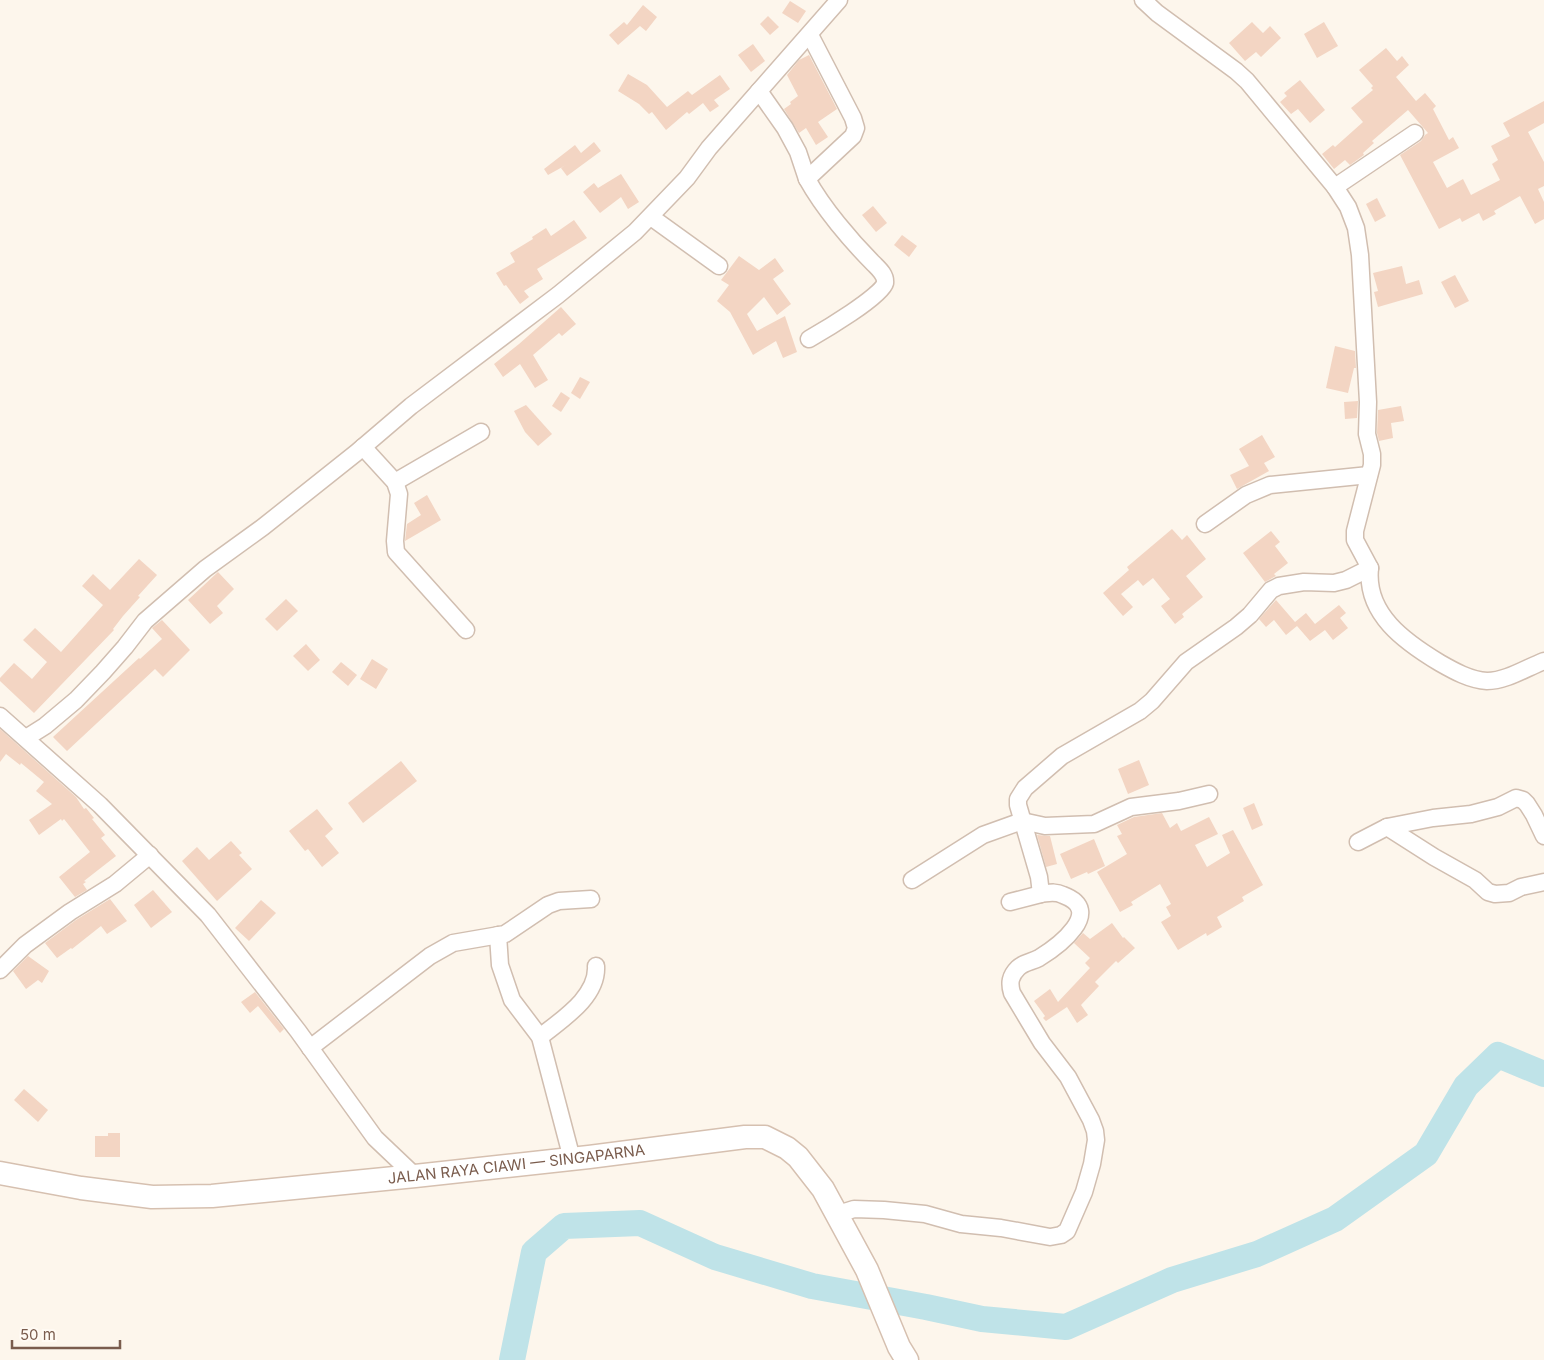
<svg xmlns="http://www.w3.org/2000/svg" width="1544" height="1360" viewBox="0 0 1544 1360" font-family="Inter,sans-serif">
  <rect width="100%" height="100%" fill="#fdf6ec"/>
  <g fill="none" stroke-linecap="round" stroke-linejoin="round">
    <path stroke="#bfe3e8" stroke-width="26" d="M512,1360L534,1252L564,1226L640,1223L715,1257L812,1286L926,1307L982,1319L1066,1327L1172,1280L1257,1254L1335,1219L1426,1154L1466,1086L1498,1055L1544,1074"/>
  </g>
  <g fill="#f3d5c3">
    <path d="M790,1L806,11L798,23L782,13Z"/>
    <path d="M643,5L657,17L646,31L640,26L618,45L609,35L624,22L627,25Z"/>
    <path d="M768,16L779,27L770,35L760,24Z"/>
    <path d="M1252,22L1263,33L1270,26L1281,38L1261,57L1256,52L1245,61L1229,43Z"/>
    <path d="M1324,22L1338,46L1317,58L1304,34Z"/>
    <path d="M753,44L765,61L751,72L738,55Z"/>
    <path d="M1386,48L1397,61L1402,56L1409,65L1396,77L1416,101L1425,93L1436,106L1433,109L1449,140L1453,137L1459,148L1433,162L1447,188L1463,179L1471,195L1500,180L1492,164L1498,160L1491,146L1510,136L1503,123L1544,101V123L1528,132L1544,162V186L1538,189L1544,202V219L1535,224L1520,196L1494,211L1496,214L1483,221L1479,213L1462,222L1460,218L1439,229L1400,155L1421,141L1425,135L1428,133L1408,110L1372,141L1374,143L1363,153L1364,155L1350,165L1345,160L1334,169L1322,154L1333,145L1335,147L1363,122L1351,108L1373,90L1371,88L1373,86L1359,70Z"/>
    <path d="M809,55L837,109L818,122L828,137L816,145L806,128L799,133L784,109L791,104L790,102L798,96L787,75L799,60Z"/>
    <path d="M628,74L647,85L667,107L688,91L692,95L720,75L730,89L714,100L719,106L710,112L703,103L689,114L687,112L666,130L652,112L649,114L639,104L618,91Z"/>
    <path d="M1300,80L1325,110L1310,123L1298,109L1291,114L1280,102L1287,96L1284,93Z"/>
    <path d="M594,142L601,151L567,176L561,168L566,165L548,175L544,169L575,145L581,153Z"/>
    <path d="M621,174L639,202L628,209L621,197L600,213L583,192L594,183L598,188Z"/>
    <path d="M1377,198L1386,216L1375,222L1366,204Z"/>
    <path d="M873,206L887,223L876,232L862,215Z"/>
    <path d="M574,220L587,238L537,269L543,279L524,291L529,297L520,304L506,285L504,286L496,273L515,262L510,253L533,239L532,237L546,228L551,236Z"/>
    <path d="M902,235L917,246L909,257L894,245Z"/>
    <path d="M739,256L759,270L775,258L784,271L773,279L791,304L777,315L764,297L747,314L757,331L785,316L797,352L783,358L776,341L753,355L730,312L717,301L729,285L721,280Z"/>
    <path d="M1402,266L1406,284L1419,280L1423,294L1378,307L1374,292L1378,291L1373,273Z"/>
    <path d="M1455,275L1469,301L1455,308L1441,282Z"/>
    <path d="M561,307L576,324L562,336L559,333L533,355L548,380L535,388L520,364L503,377L494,364L519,344Z"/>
    <path d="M1335,346L1355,351L1356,368H1354L1348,393L1326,388Z"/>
    <path d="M580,377L590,382L580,399L571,393Z"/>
    <path d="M561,392L570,398L561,412L552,406Z"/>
    <path d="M1358,401L1357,418L1345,419L1344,402Z"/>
    <path d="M526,405L552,434L538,446L525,432L514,411Z"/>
    <path d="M1401,406L1404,421L1391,423L1393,438L1379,441L1377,433L1378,410Z"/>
    <path d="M1262,435L1275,457L1264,463L1269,471L1237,489L1230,475L1249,466L1239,449Z"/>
    <path d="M427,495L441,520L405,541L407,524L421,515L414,503Z"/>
    <path d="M1172,529L1182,540L1187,535L1206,559L1186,576L1203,597L1182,614L1184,617L1175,624L1161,606L1170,599L1153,578L1143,586L1138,580L1121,594L1133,607L1123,616L1103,593L1129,570L1127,567Z"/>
    <path d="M1271,531L1280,542L1275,546L1288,563L1274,574L1276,576L1265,582L1243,553Z"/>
    <path d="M139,559L157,575L138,596L140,597L123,616L113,629L114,630L34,713L0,681V678L14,663L32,679L47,662L23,640L35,628L61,652L103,605L82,586L93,574L110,590Z"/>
    <path d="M218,572L234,589L217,606L223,613L210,624L188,600Z"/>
    <path d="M286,599L298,611L277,631L265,619Z"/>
    <path d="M1276,600L1295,622L1306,613L1315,624L1339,605L1346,613L1340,618L1348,628L1333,640L1325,630L1310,641L1297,626L1286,635L1274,620L1266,627L1259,619Z"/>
    <path d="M162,620L190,650L163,677L155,669L67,751L53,737L139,658L140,659L162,639L152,628Z"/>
    <path d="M306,644L320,660L308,671L293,656Z"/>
    <path d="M372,659L388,669L376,689L360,679Z"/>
    <path d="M341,662L357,675L348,686L332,672Z"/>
    <path d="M0,729L76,797L84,809L86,808L94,818L92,819L105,835L101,838L116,856L84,881L86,882L83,884L87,890L75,897L59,877L90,852L64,819L62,821L61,819L39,835L29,820L52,804L36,791L44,782L21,763L20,765L6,754L0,762Z"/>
    <path d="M1139,760L1149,785L1128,794L1118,769Z"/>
    <path d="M401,761L417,781L363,823L348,803Z"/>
    <path d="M1254,803L1263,825L1252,830L1243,808Z"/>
    <path d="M317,809L333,829L325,836L339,853L322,867L308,849L305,851L289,831Z"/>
    <path d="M1162,813L1170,828L1177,823L1181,831L1209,817L1218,834L1195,845L1207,867L1230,853L1222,835L1233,830L1263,885L1242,897L1244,901L1217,917L1222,927L1207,936L1206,933L1178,950L1161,922L1171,916L1166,907L1171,904L1160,884L1131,902L1133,905L1120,912L1097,872L1127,854L1117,836L1122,834L1117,825L1134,817Z"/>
    <path d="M1037,835L1050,836L1057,864L1046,867Z"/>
    <path d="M1094,839L1105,866L1088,874L1087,872L1071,879L1060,854Z"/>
    <path d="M231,841L242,853L239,855L252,869L217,901L182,861L197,847L209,860Z"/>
    <path d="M153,890L172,912L151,928L134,905Z"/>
    <path d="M110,899L127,921L107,934L101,926L72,949L71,948L57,958L45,943L76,920Z"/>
    <path d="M261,900L276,913L249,941L235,928Z"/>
    <path d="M1112,923L1123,938L1124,937L1135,948L1118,963L1116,961L1095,982L1099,986L1081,1005L1088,1015L1077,1023L1067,1007L1046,1021L1043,1018L1045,1016L1034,1001L1050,989L1058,1002L1090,968L1085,963L1090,958L1074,943L1083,933L1090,939Z"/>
    <path d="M28,956L49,971L42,983L38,980L26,989L13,971Z"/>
    <path d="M255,992L284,1029L280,1033L258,1006L250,1013L241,1002Z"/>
    <path d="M24,1089L48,1110L38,1122L14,1100Z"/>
    <path d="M108,1133H120V1157H95V1136H108Z"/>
  </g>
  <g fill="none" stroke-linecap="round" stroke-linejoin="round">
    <defs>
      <g id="minor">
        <path d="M759,91L785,128L798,152L807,179"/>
        <path d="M1335,187L1415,133"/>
        <path d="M651,217L719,266"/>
        <path d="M809,339C823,331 882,296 885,283C886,275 879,269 874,264C851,241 823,208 807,179L853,136L856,128L853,118L810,35"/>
        <path d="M363,447L395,482L399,494L395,541L396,552L466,630"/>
        <path d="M395,482L481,432"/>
        <path d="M1205,524L1246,495L1270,485L1369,475"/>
        <path d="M1370,568C1365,614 1405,642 1440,663C1454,671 1470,680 1487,681C1506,681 1526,668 1544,661"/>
        <path d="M0,716L100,805L208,915L298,1031L375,1138L415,1176"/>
        <path d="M26,738L45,726L76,700L103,672L125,647L145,621L205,569L263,527L356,453L411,406L558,295L635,232L687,178L709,148L839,0"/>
        <path d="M1387,827L1434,857L1475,880L1488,892L1495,894L1509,893L1521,887L1544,882"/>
        <path d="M1358,842L1387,827L1433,818L1471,814L1498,807L1516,798L1523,800L1527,804L1534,815L1544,836"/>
        <path d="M912,880L983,835L1022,821L1045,826L1094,824L1131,807L1179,801L1209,794"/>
        <path d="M1010,902L1041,894"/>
        <path d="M498,935L500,965L512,1000L540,1037L572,1159"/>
        <path d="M0,970L25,945L70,912L115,884L150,855"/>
        <path d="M540,1037C561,1020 598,997 596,966"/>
        <path d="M310,1048L430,956L453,943L505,934L548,905L559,901L591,899"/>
        <path d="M838,1214L854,1209L884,1210L925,1214L961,1224L1001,1228L1050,1237L1061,1235L1067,1231L1084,1192L1092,1164L1096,1140L1095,1131L1091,1120L1068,1077L1042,1043L1012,993C1009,983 1010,976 1018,968C1024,962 1032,962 1039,958C1057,947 1106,911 1063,895C1055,891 1049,893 1041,894L1039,877L1018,805V799L1025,788L1062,756L1140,711L1152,701L1186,662L1236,627L1250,615L1271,590L1279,586L1304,582L1334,583L1346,580L1370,568L1355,540V531L1372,465V454L1367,434L1368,402L1360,255L1356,228L1348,207L1335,187L1247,81L1236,71L1157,13L1143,0"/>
      </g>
      <g id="secondary">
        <path id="s1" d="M0,1173L81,1188L152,1197L212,1196L415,1176L589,1157L745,1137H765L787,1148L798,1157L823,1189L867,1270L899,1347L907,1360"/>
      </g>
    </defs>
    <use href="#minor" stroke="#d1beb0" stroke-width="19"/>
    <use href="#secondary" stroke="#d6c0b0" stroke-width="25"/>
    <use href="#minor" stroke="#fff" stroke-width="16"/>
    <use href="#secondary" stroke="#fff" stroke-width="22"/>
  </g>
  <g text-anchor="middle" stroke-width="4" stroke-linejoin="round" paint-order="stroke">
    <g font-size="15" fill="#7a5c4d" stroke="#fffaf3">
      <text dy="5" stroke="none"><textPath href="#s1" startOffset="520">JALAN RAYA CIAWI — SINGAPARNA</textPath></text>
    </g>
  </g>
  <path d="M12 1340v8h108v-8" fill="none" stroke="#7a5c4d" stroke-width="2.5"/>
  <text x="20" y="1340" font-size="15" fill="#7a5c4d" stroke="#fffaf3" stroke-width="4" paint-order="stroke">50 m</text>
</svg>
